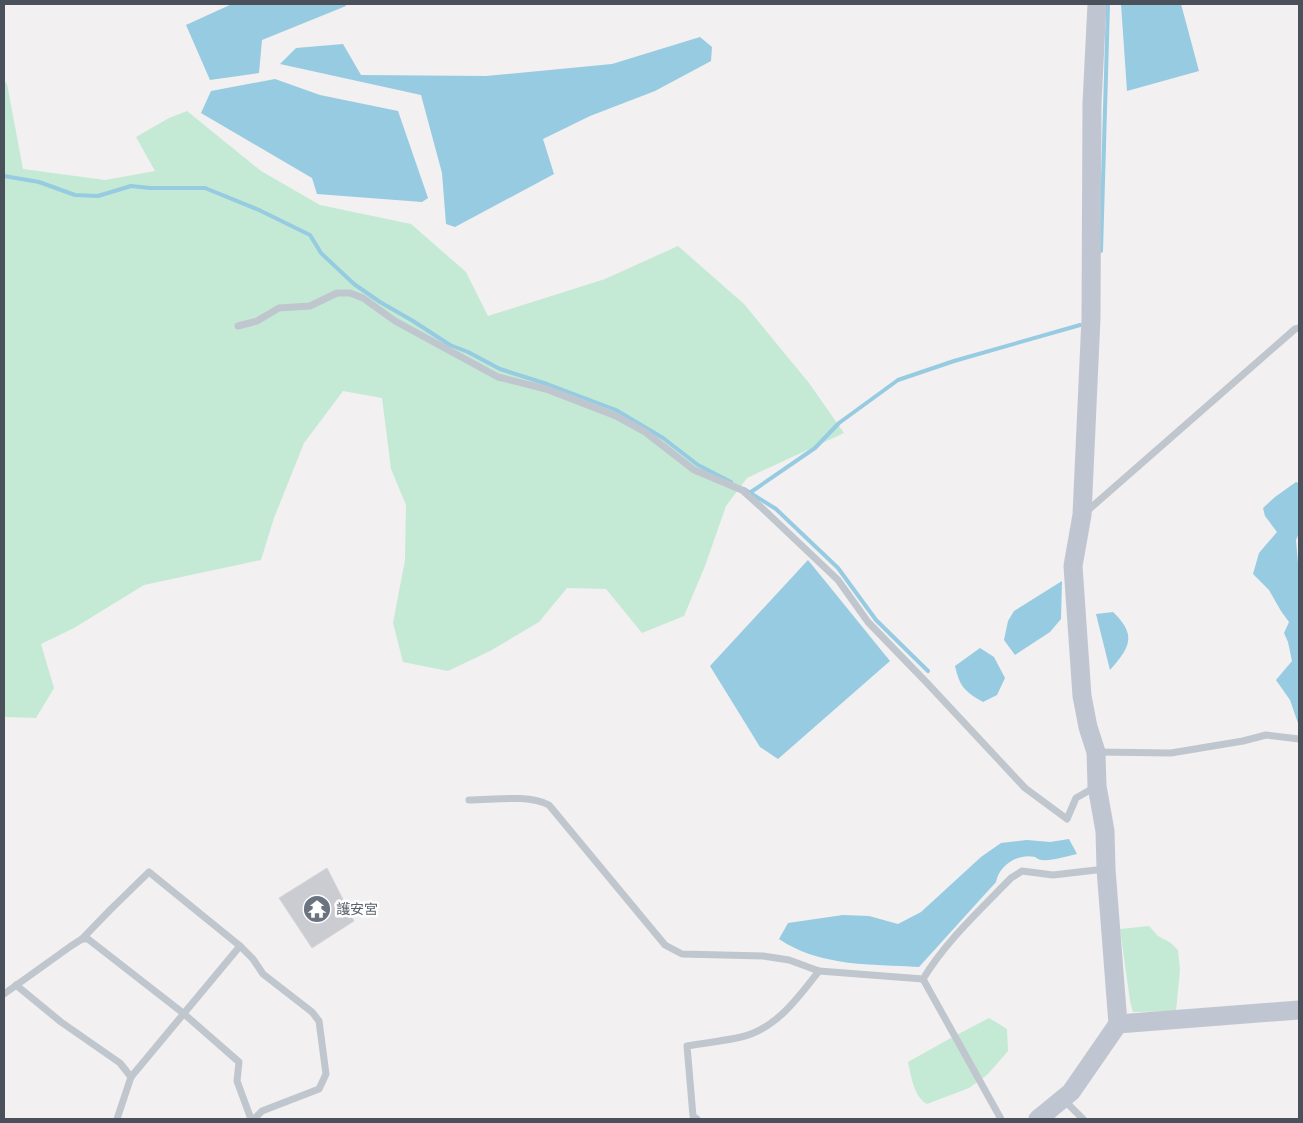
<svg xmlns="http://www.w3.org/2000/svg" width="1303" height="1123" viewBox="0 0 1303 1123" font-family="Signika,'Noto Sans TC',sans-serif">
  <rect width="100%" height="100%" fill="#f2f0f0"/>
  <g fill="#c4ead6">
    <path d="M4,81L7,84L23,169L105,180L155,171L136,137L169,118L187,111L261,171L320,205L411,224L466,272L488,316L605,279L678,246L744,304L809,383L844,433L747,478L726,506L705,566L684,616L642,633L606,589L567,588L539,622L490,651L448,671L403,662L393,623L405,560L406,505L391,469L382,398L343,391L304,443L274,518L261,560L144,585L74,628L41,644L54,688L36,718L5,717L4,720Z"/>
    <path d="M1149,926L1158,936L1171,943L1178,950L1180,970L1176,1011L1133,1012L1130,1001L1120,929Z"/>
    <path d="M989,1018L1007,1029L1008,1051L987,1075L969,1088L927,1104C914,1097 911,1076 908,1062L949,1039Z"/>
  </g>
  <g fill="#96cbe1">
    <path d="M232,4H345L346,6L262,40L259,73L210,80L186,25Z"/>
    <path d="M1121,4H1181L1199,71L1127,91Z"/>
    <path d="M700,37L712,47L711,61L655,91L590,116L543,139L554,174L455,227L446,224L442,173L421,95L280,64L296,48L343,44L361,75L486,76L612,64Z"/>
    <path d="M275,79L320,95L398,111L428,198L422,202L317,194L312,178L201,113L211,91Z"/>
    <path d="M1296,482L1299,483V533L1296,540L1299,575V726L1290,700L1276,680L1292,661L1288,642L1284,633L1289,622L1281,611L1269,590L1253,574L1259,553L1277,532L1265,516L1263,508L1275,497Z"/>
    <path d="M808,560L890,661L778,759L760,747L710,666Z"/>
    <path d="M1062,581L1061,619L1050,632L1015,655L1004,640L1008,621L1014,611Z"/>
    <path d="M1113,612C1138,636 1129,648 1110,670L1096,614Z"/>
    <path d="M980,648L994,657L1005,678L997,695L983,702C964,691 960,687 955,666Z"/>
    <path d="M1069,839L1077,854C1068,856 1051,861 1042,860C1039,860 1037,858 1035,857C1018,853 999,865 996,882L919,967C871,964 820,967 779,939L788,923L843,915L869,916L898,924L921,912L981,857L1001,843L1027,840L1050,842Z"/>
  </g>
  <g fill="none" stroke-linecap="round" stroke-linejoin="round">
    <g stroke="#96cbe1" stroke-width="4">
      <path d="M4,176L39,182L75,195L98,196L131,186L150,188H205L259,210L310,235L321,253L354,284L380,302L413,321L450,345L468,352L500,369L547,384L616,410L663,438L698,465L731,482"/>
      <path d="M1101,251L1108,4"/>
      <path d="M744,489L776,509L838,568L876,620L928,671"/>
      <path d="M751,492L815,448L839,423L898,380L954,361L1080,325"/>
    </g>
  </g>
  <path fill="#cbccd2" stroke="#d4d6da" d="M327,868L354,921L312,948L279,898Z"/>
  <g fill="none" stroke-linecap="round" stroke-linejoin="round">
    <g stroke="#c0c6cd" stroke-width="7">
      <path d="M238,326L257,321L279,308L310,306L337,293H350L363,298L395,321L498,377L546,389L616,416L645,432L694,470L742,490L762,508L838,580L868,622L928,684L1025,788L1067,819L1076,798L1097,786"/>
      <path d="M1086,512L1295,329L1299,328"/>
      <path d="M1097,752L1171,753L1243,741L1266,735L1299,739"/>
      <path d="M469,800C493,800 528,794 549,805L665,945L682,954L763,956L789,960L819,971L923,979"/>
      <path d="M82,939L110,910L149,872L240,946L253,959L263,974L312,1012L319,1021L326,1074L319,1089L262,1111L254,1119"/>
      <path d="M16,985L61,1022L120,1063L131,1077"/>
      <path d="M4,994L71,946L82,939H88L183,1013L239,1062L237,1081L251,1119"/>
      <path d="M1063,1099L1083,1119"/>
      <path d="M117,1119L131,1077L240,946"/>
      <path d="M697,1119L693,1116L687,1046C705,1043 723,1041 741,1037C776,1029 798,998 819,971"/>
      <path d="M1001,1119L923,979C946,941 980,910 1011,878L1022,871L1053,875L1105,869"/>
    </g>
    <g stroke="#c0c6d1" stroke-width="19">
      <path d="M1097,4L1092,103L1091,318L1082,515L1073,566L1082,696L1088,727L1096,752L1097,786L1105,831L1106,869L1118,1024"/>
      <path d="M1038,1119L1071,1092L1118,1024L1299,1010"/>
    </g>
  </g>
  <defs>
    <symbol id="temple-disc" viewBox="-11 -11 22 22"><circle r="9.5" fill="#6b7280" stroke="#fff"/><path d="M0-6L5-2H3V0L6.5 2.5H4V6H1.5V3h-3V6H-4V2.5H-6.5L-3 0V-2H-5Z" fill="#fff"/></symbol>
  </defs>
  <g fill-rule="evenodd">
    <use href="#temple-disc" x="301" y="893" width="32" height="32"/>
  </g>
  <g text-anchor="middle" stroke-width="5" stroke-linejoin="round" paint-order="stroke">
    <g font-size="14" fill="#5b616d" stroke="#fff" text-anchor="start">
      <text x="336" y="914">護安宮</text>
    </g>
  </g>
  <rect width="1303" height="1123" fill="none" stroke="#4a515b" stroke-width="10"/>
</svg>
